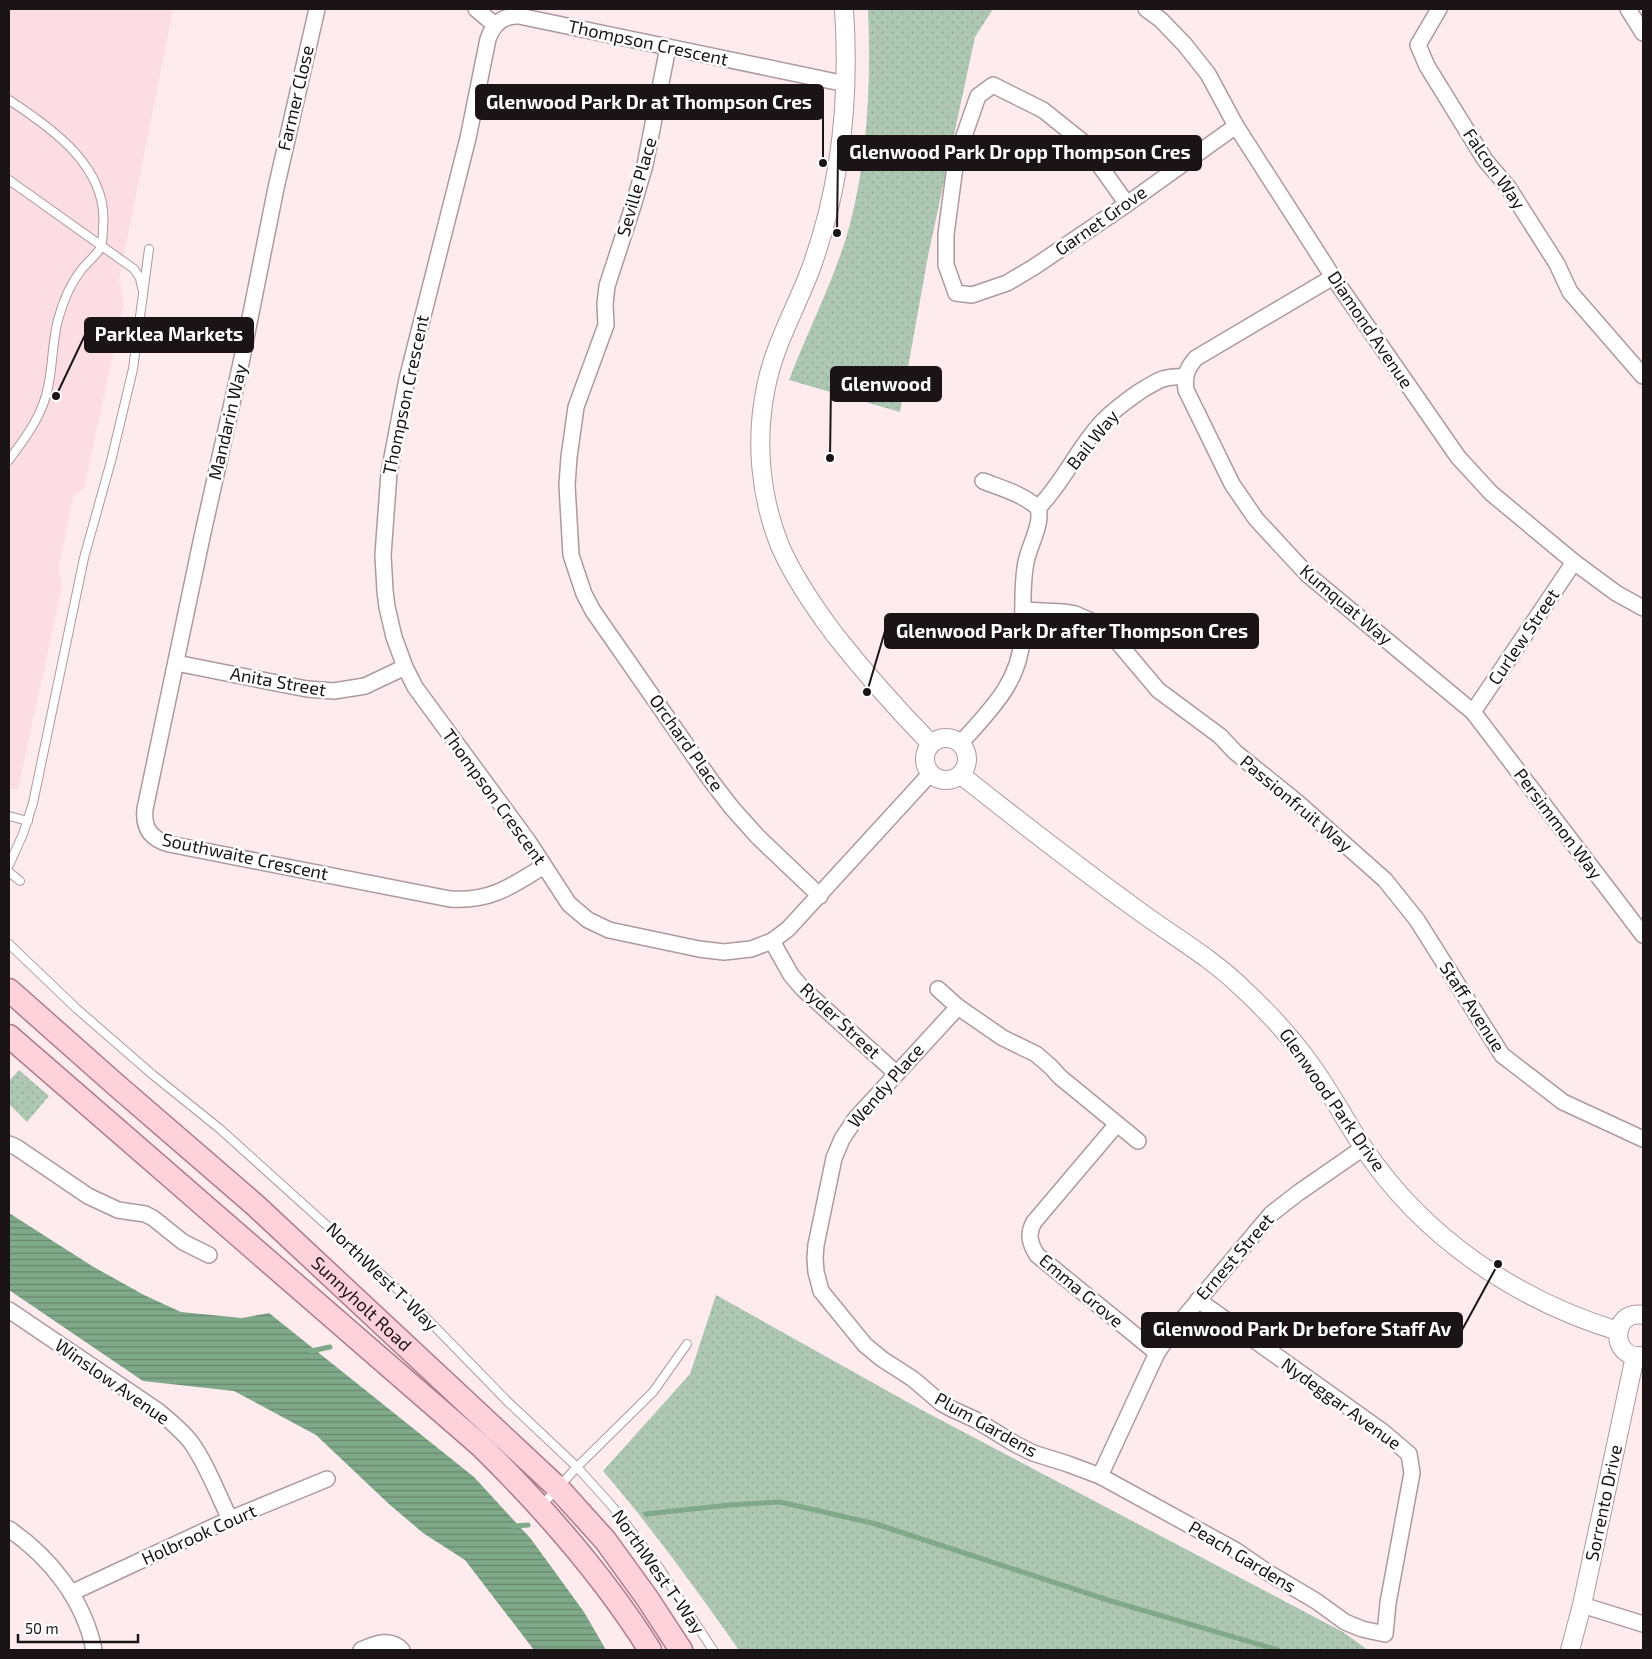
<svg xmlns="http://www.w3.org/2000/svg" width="1652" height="1659" viewBox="0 0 1652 1659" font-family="'Exo 2',sans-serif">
  <defs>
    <pattern id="park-dots" width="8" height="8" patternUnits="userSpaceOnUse" patternTransform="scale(1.25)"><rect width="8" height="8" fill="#adc7b2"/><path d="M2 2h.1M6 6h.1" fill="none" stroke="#94aa98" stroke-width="1.8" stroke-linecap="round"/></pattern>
    <pattern id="water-rules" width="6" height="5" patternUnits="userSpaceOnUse" patternTransform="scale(1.25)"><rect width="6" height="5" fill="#7fa988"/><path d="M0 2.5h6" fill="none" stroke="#67886e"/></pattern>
  </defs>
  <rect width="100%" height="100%" fill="#fdebee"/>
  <path fill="#fcdde3" d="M9,9H173L119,279L124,304L84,488L73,496L58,571L62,586L18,789H11L9,802Z"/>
  <g fill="url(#park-dots)">
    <path d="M868,9H993L975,37L928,256L900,412L789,380C808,330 834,281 849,228C868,157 871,82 868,9Z"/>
    <path d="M19,1070L49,1096L27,1122L9,1104V1081Z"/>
    <path d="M716,1295L918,1408L1343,1632L1368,1650H739C696,1589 652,1528 603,1471L690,1374Z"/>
  </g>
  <path fill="url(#water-rules)" d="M9,1213L92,1266L144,1295L181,1312L242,1318L269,1313L474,1477L531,1539L584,1612L606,1650H534L465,1560L423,1533L389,1504L316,1435L234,1391L143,1381L9,1290Z"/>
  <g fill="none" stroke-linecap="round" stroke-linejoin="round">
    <g stroke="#7fa988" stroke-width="5">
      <path d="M311,1351L330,1347"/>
      <path d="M646,1514L730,1505L780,1502L876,1524L1111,1601L1278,1650"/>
      <path d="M513,1526L528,1525"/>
    </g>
    <defs>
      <g id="service">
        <path d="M9,100C52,128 109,168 103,227C103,233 103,243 100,249C95,256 88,262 82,269C70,284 63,301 58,320C52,342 53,365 48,387C43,415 25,438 9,460"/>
        <path d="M9,180L134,269L140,278L142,288"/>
        <path d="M9,816L28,821"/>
        <path d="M9,865L23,834L33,803L84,558L111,461L133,369L149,249"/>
        <path d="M9,872L20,881"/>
        <path d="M9,944L77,1009L153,1075L220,1129L404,1295L508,1402L577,1467L612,1506L656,1563L713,1650"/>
        <path d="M542,1505L577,1467L653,1392L687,1344"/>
      </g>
      <g id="minor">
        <path d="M317,9L276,188L241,363L202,537L145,809C143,828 151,839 169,844L450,899C490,902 512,886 544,866"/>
        <path d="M476,9L495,25"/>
        <path d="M1146,9L1161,20L1185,45L1208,74L1236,126L1333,277L1458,457L1491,493L1574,562L1616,593L1643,608"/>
        <path d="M1439,9L1418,45L1427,66L1485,160L1508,187L1557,264L1570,292L1643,376"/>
        <path d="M1628,9L1643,33"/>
        <path d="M668,47L645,165L633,206L607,286L605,304L606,325L576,407L569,457L567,485L571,555L584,594L593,611L712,782L732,808L758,837L820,896"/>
        <path d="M846,84L519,16C503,15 493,24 488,39L468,138L407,379L389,473L383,555L385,591L387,607L394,637L405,667L415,687L528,841L569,904L588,920L609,930L699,949L724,952L751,949L772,941L788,929L930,774"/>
        <path d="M1127,204L1083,142L1043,110L993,85L978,96L956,159L946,234V265L956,293L972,295L1007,283L1034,267L1127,204L1236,126"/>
        <path d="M1333,277L1196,358C1187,368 1184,376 1186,390L1232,484L1256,519L1307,574L1473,712L1643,935"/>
        <path d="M1038,508C1064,482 1078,447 1103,421C1114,410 1126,401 1139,392C1157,381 1164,375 1185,377"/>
        <path d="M1023,610L1063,612L1075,614L1098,624L1110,633L1158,690L1220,736L1235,752L1297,802L1385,880L1417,920L1502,1055L1563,1102L1643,1139"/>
        <path d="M176,663L307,689L334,691L365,686L405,667"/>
        <path d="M1473,712L1574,562"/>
        <path d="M960,744C988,712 1020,683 1022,638C1024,613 1021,587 1026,562C1029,546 1043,523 1038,508C1023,494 1001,488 983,481"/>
        <path d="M772,941L791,975L803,989L896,1073"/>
        <path d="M938,989L958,1007L856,1118L842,1139L834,1158L816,1245L815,1258L816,1272L821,1291L865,1345L882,1359L913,1379L941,1403L952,1409L976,1420L1015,1444L1033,1453L1068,1464L1100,1476L1235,1550L1267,1572L1316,1601L1345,1622L1362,1629L1385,1634L1388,1603L1412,1473L1409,1454L1382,1431L1198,1300"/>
        <path d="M958,1007L1003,1038L1036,1054L1051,1067L1060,1077L1138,1141"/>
        <path d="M1117,1124L1034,1222C1027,1234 1030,1244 1037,1255L1157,1353"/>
        <path d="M9,1144L16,1147L88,1196L118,1210L145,1214L153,1218L183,1242L209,1255"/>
        <path d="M9,1310L158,1411C169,1420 181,1430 190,1441C207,1464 217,1493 230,1519"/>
        <path d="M1100,1476L1157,1353L1170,1334L1271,1214L1298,1193L1363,1148"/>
        <path d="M9,1529C50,1557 84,1600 94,1650"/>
        <path d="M71,1593L230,1519L327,1479"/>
        <path d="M1582,1605L1643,1624"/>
        <path d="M361,1650C375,1644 390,1637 402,1650"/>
      </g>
      <g id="tertiary">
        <path d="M844,9C850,98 841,187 810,271C795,310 774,346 766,387C755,440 760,496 780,546C794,578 814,607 835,635C865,673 897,709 931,744"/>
        <circle cx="946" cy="759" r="21"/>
        <path d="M961,775C1019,821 1078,867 1139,911C1173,936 1210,957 1241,987C1267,1011 1291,1037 1311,1065C1330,1091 1345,1120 1363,1147C1423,1237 1516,1300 1618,1331"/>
        <path d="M1643,1315C1611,1309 1609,1360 1643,1356"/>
        <path d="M1570,1650L1582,1605L1635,1356"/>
      </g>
      <g id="primary">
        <path id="s1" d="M9,990L115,1084L255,1205L558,1488L605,1540L647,1598L681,1650"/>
        <path d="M9,1036L481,1446C544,1508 603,1575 650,1650"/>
      </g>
    </defs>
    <use href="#service" stroke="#ae9a9e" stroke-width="10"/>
    <use href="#minor" stroke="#ae9a9e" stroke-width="18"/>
    <use href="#tertiary" stroke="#ae9a9e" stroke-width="20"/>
    <use href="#primary" stroke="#ad7c86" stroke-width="25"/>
    <use href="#service" stroke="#fff" stroke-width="8"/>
    <use href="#minor" stroke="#fff" stroke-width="15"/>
    <use href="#tertiary" stroke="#fff" stroke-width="18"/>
    <use href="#primary" stroke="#fdd2db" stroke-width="22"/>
  </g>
  <g text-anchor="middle" stroke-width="5" stroke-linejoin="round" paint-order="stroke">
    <g font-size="18" fill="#1b1416" stroke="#fff">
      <text transform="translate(648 43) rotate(12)" y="6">Thompson Crescent</text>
      <text transform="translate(296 98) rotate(-77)" y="6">Farmer Close</text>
      <text transform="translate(1494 169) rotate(55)" y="6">Falcon Way</text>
      <text transform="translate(637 187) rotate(-74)" y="6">Seville Place</text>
      <text transform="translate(1101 221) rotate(-35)" y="6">Garnet Grove</text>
      <text transform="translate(1370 330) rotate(56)" y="6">Diamond Avenue</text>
      <text transform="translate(406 395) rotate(-78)" y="6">Thompson Crescent</text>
      <text transform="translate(228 422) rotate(-77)" y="6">Mandarin Way</text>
      <text transform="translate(1093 440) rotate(-51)" y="6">Bail Way</text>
      <text transform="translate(1346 605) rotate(40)" y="6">Kumquat Way</text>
      <text transform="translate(1524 637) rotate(-56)" y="6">Curlew Street</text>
      <text transform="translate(278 682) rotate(10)" y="6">Anita Street</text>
      <text transform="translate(686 743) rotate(55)" y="6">Orchard Place</text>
      <text transform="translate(494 797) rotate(54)" y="6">Thompson Crescent</text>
      <text transform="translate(1296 804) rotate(40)" y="6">Passionfruit Way</text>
      <text transform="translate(1558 824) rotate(53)" y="6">Persimmon Way</text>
      <text transform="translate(245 857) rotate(12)" y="6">Southwaite Crescent</text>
      <text transform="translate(1472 1007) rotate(57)" y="6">Staff Avenue</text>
      <text transform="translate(840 1021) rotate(43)" y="6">Ryder Street</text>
      <text transform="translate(886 1086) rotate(-49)" y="6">Wendy Place</text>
      <text transform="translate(1332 1100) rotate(55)" y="6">Glenwood Park Drive</text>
      <text transform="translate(1235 1257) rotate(-49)" y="6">Ernest Street</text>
      <text transform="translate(382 1277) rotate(44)" y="6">NorthWest T-Way</text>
      <text transform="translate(1081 1291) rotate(40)" y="6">Emma Grove</text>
      <text dy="6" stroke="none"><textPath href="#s1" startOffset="472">Sunnyholt Road</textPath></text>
      <text transform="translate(112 1382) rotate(35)" y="6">Winslow Avenue</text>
      <text transform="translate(1341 1404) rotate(36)" y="6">Nydeggar Avenue</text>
      <text transform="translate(986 1425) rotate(29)" y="6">Plum Gardens</text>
      <text transform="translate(1604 1503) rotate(-78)" y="6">Sorrento Drive</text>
      <text transform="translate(199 1535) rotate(-24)" y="6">Holbrook Court</text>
      <text transform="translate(1242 1557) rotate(31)" y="6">Peach Gardens</text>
      <text transform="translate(658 1572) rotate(55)" y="6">NorthWest T-Way</text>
    </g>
  </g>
  <path fill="none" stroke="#1b1416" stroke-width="2" d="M823 163L823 102M837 233L838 153M56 396L85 335M830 458L831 384M867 692L885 631M1498 1264L1462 1330"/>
  <g fill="#1b1416" stroke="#fff" stroke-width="2">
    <circle cx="823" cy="163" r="5"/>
    <circle cx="837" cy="233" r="5"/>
    <circle cx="56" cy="396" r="5"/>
    <circle cx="830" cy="458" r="5"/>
    <circle cx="867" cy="692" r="5"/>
    <circle cx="1498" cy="1264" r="5"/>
  </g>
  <g fill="#1b1416" stroke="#1b1416" stroke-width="2">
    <rect x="476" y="85" width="347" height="34" rx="5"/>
    <rect x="838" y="136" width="363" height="34" rx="5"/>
    <rect x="85" y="318" width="168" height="34" rx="5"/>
    <rect x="831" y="367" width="110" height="34" rx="5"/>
    <rect x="885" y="614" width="373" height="34" rx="5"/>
    <rect x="1142" y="1313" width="320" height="34" rx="5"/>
  </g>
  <g font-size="19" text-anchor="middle" font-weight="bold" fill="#fff">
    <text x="649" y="109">Glenwood Park Dr at Thompson Cres</text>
    <text x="1020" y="159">Glenwood Park Dr opp Thompson Cres</text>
    <text x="169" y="341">Parklea Markets</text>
    <text x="886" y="391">Glenwood</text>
    <text x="1072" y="638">Glenwood Park Dr after Thompson Cres</text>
    <text x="1302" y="1336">Glenwood Park Dr before Staff Av</text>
  </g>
  <rect width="1652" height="1659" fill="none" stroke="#1b1416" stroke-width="20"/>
  <path d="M18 1634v8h120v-8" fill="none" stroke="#1b1416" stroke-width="2.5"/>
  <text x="25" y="1634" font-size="15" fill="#1b1416" stroke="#ffffff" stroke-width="4" paint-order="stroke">50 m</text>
</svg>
